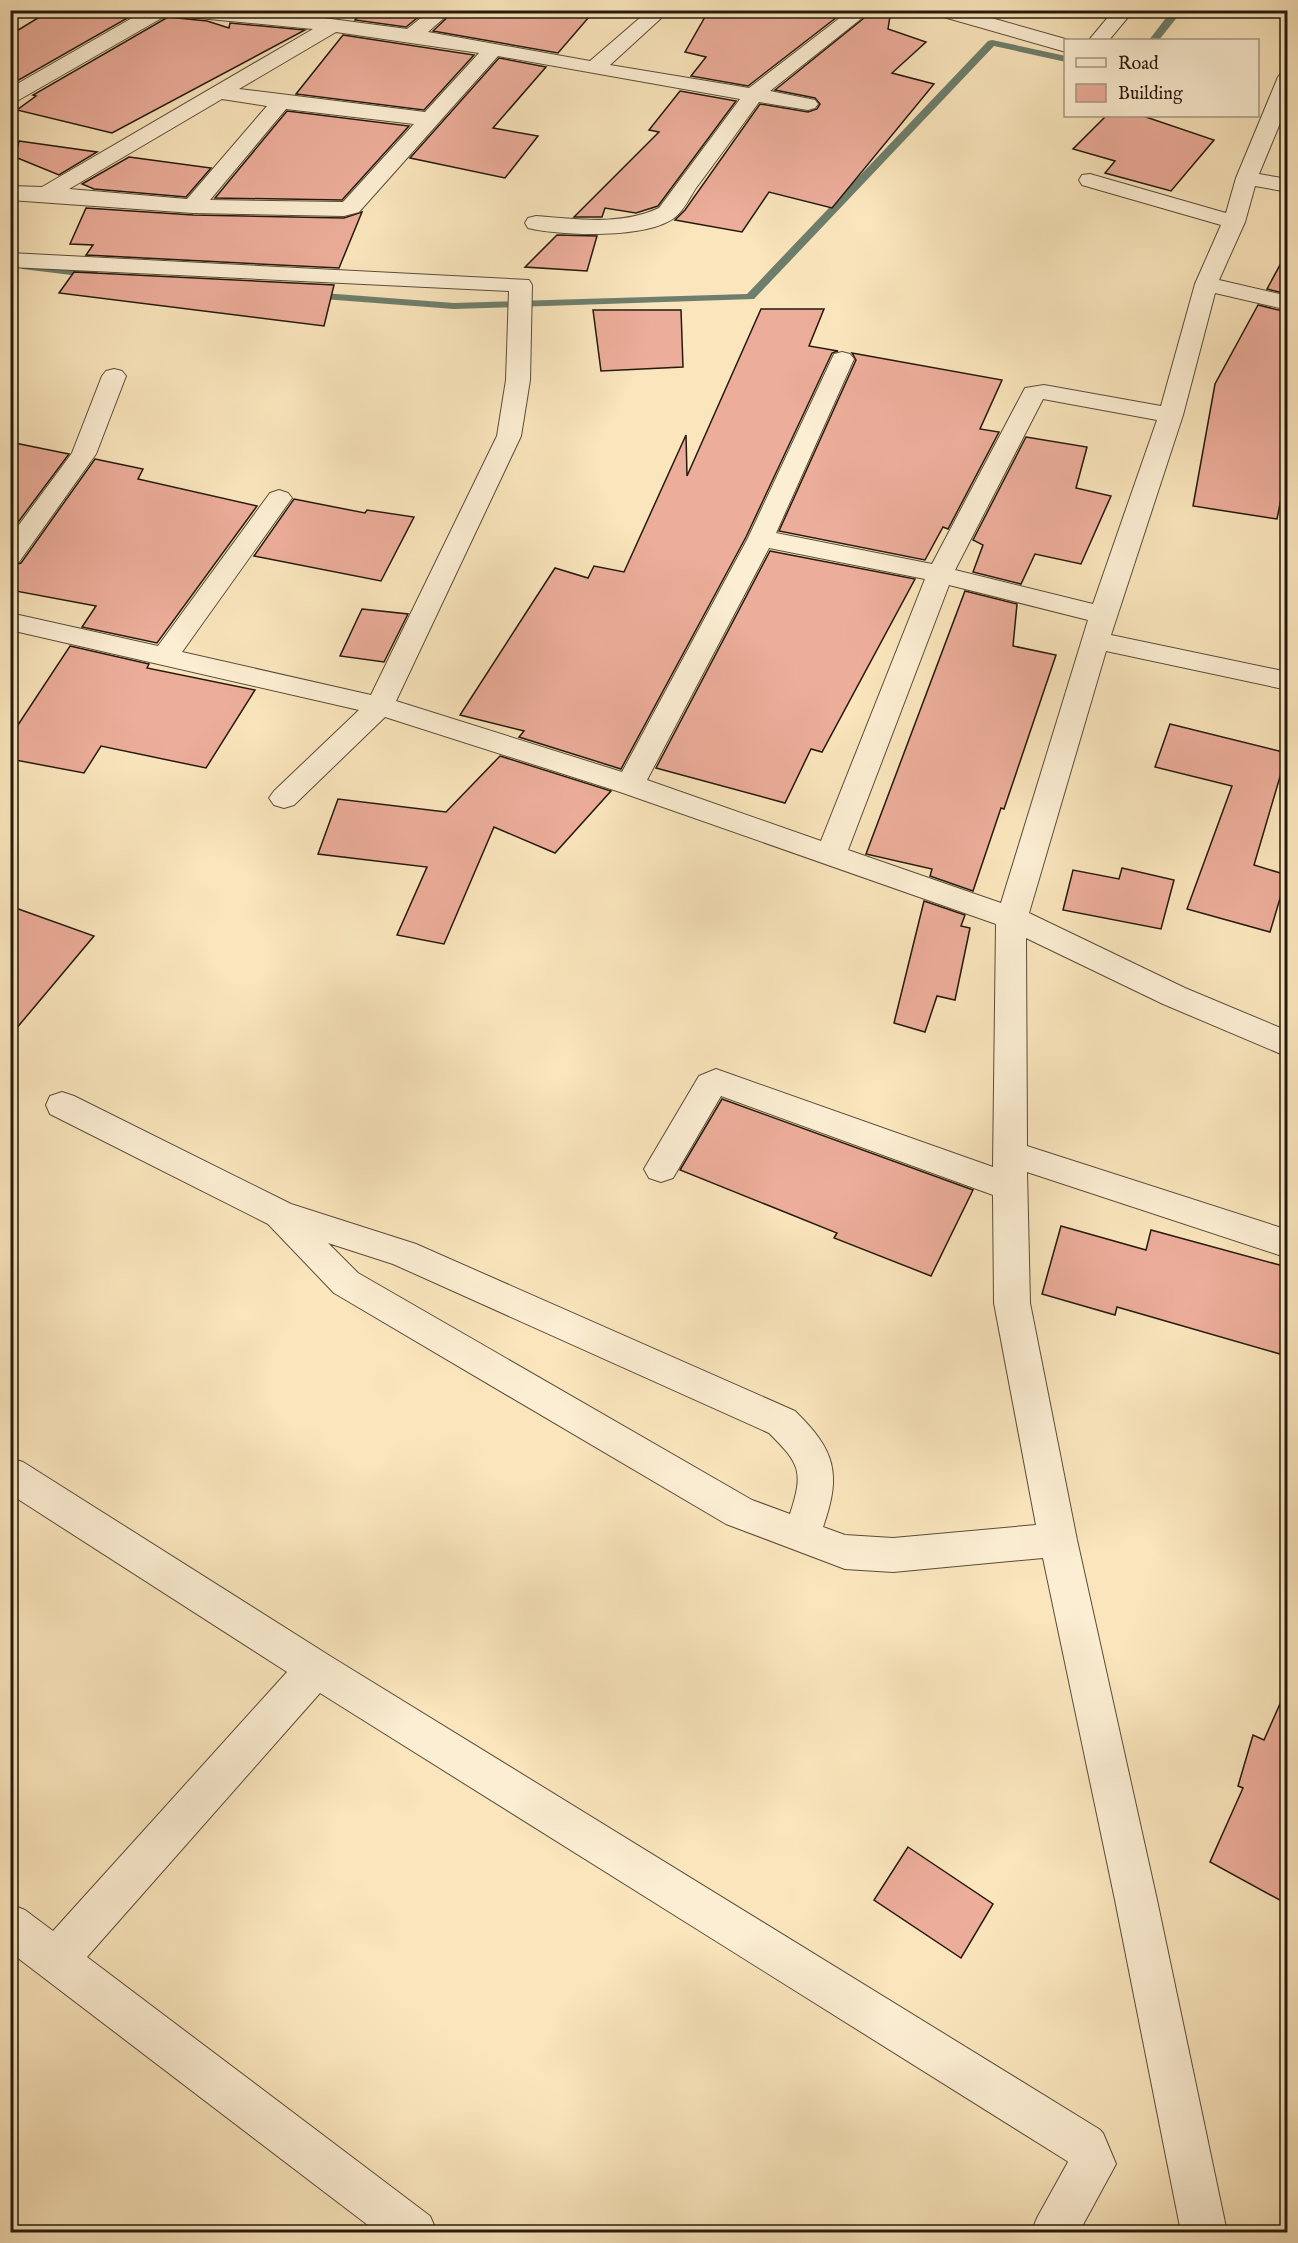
<svg xmlns="http://www.w3.org/2000/svg" width="1298" height="2243" viewBox="0 0 1298 2243" font-family="'IM FELL English',serif">
  <rect width="100%" height="100%" fill="#fae5bc"/>
  <filter id="stains"><feTurbulence type="fractalNoise" baseFrequency=".00333" numOctaves="4"/><feColorMatrix values="0 0 0 0 .2 0 0 0 0 .09 0 0 0 0 .02 0 0 0 .5 -.17"/></filter>
  <radialGradient id="worn" r=".72"><stop offset=".6" stop-color="#630" stop-opacity="0"/><stop offset="1" stop-color="#630" stop-opacity=".3"/></radialGradient>
  <g fill="none" stroke-linecap="round" stroke-linejoin="round">
    <g fill="#6e7e6c" fill-rule="evenodd">
      <path d="M1172,10H1183L1159,40H1149Z"/>
      <path d="M992,40L1066,56V62L994,46L754,299L454,309L310,298L304,295L310,292L454,303L747,294L988,41Z"/>
      <path d="M26,264L96,272L102,275L96,278L22,269L20,267Z"/>
    </g>
  </g>
  <g fill="#ecad9a" stroke="#241a0d" stroke-width="1.5">
    <path d="M51,10H113L131,16L10,85V35Z"/>
    <path d="M362,10H427L406,27L355,20Z"/>
    <path d="M455,10H595L558,53L433,31Z"/>
    <path d="M709,10H846L748,86L691,76L706,57L685,52Z"/>
    <path d="M874,10H891L888,29L926,42L892,73L934,84L832,208L769,192L742,232L675,220L685,210L760,104L808,112L817,109L820,104L815,98L775,90Z"/>
    <path d="M168,17L207,21L229,28L230,23L305,30L112,133L17,110L36,96L33,95Z"/>
    <path d="M343,35L474,55L424,110L296,94Z"/>
    <path d="M499,58L546,67L493,128L538,136L505,178L410,158Z"/>
    <path d="M680,91L736,101L658,206L636,213L605,208L602,217H574L659,132L649,130Z"/>
    <path d="M287,111L409,126L342,200L215,198Z"/>
    <path d="M1106,116H1143L1214,140L1171,191L1105,173L1115,161L1073,149Z"/>
    <path d="M19,141L97,152L59,175L15,157Z"/>
    <path d="M129,157L211,168L186,197L94,189L82,184Z"/>
    <path d="M86,208L193,215L344,218L362,212L339,268L86,255L93,245L70,244Z"/>
    <path d="M557,235L597,236L587,271L525,267Z"/>
    <path d="M1287,252V294L1267,289Z"/>
    <path d="M74,272L334,285L324,326L59,293Z"/>
    <path d="M1258,305L1287,312V469L1277,519L1193,506L1215,384Z"/>
    <path d="M761,309H824L809,346L838,351L832,353L746,537L621,769L519,737L524,731L460,715L555,568L588,578L594,566L624,572L686,435L687,476Z"/>
    <path d="M593,310H681L683,367L601,371Z"/>
    <path d="M852,353L1002,380L980,429L999,432L948,529L943,527L925,560L779,531L856,360Z"/>
    <path d="M1026,437L1087,447L1076,488L1111,496L1081,564L1035,554L1021,584L973,572L983,545L973,540Z"/>
    <path d="M10,442L69,454L10,533Z"/>
    <path d="M95,459L143,469L138,479L257,506L157,643L82,627L96,606L10,590V566L21,563Z"/>
    <path d="M294,499L365,513L367,510L414,517L381,581L254,556Z"/>
    <path d="M770,551L915,579L822,752L811,749L785,803L656,768Z"/>
    <path d="M965,591L1017,604L1013,646L1056,655L1004,809L1001,808L973,891L930,876L932,869L866,854Z"/>
    <path d="M362,609L408,614L384,662L340,656Z"/>
    <path d="M70,646L149,664L147,668L255,690L206,768L101,746L84,773L10,759V737Z"/>
    <path d="M1170,724L1287,753L1254,865L1287,875L1270,932L1187,909L1232,786L1155,767Z"/>
    <path d="M500,756L611,791L555,853L494,827L444,944L397,935L427,867L318,854L338,799L446,812Z"/>
    <path d="M1122,868L1174,880L1161,929L1063,910L1073,870L1119,879Z"/>
    <path d="M924,901L965,915L961,926L970,928L955,1000L937,996L925,1032L894,1023Z"/>
    <path d="M10,906L94,936L10,1036Z"/>
    <path d="M722,1099L973,1190L931,1276L834,1238L837,1233L680,1170Z"/>
    <path d="M1061,1226L1146,1250L1151,1230L1287,1267V1356L1117,1307L1115,1315L1042,1294Z"/>
    <path d="M1287,1688V1904L1210,1862L1243,1788L1238,1786L1253,1735L1264,1740Z"/>
    <path d="M908,1847L993,1904L961,1958L874,1900Z"/>
  </g>
  <g fill="none" stroke-linecap="round" stroke-linejoin="round">
    <defs>
      <g id="street">
        <path d="M146,10L279,13L282,10H305L301,15L407,29L431,10H453L428,32L590,61L649,10H670L610,65L749,88L850,10H872L770,91L815,100L818,104L815,108L808,110L759,102C738,131 717,160 696,188C690,197 683,212 674,218C646,239 561,236 528,228L525,223L528,218L536,216C578,219 620,226 659,208L740,99L498,56L359,212L344,216L193,213L10,200V186L42,187L313,29L167,15L17,101L10,103V88ZM336,32L479,53L425,112L239,89ZM222,99L267,106L187,199L69,189ZM286,109L414,124L343,202L210,200Z"/>
        <path d="M931,10H963L1069,40H1066V52L933,14Z"/>
        <path d="M1114,10H1134L1109,40H1089Z"/>
        <path d="M1288,71V104L1259,174L1288,179V192L1255,186L1245,222L1219,280L1288,296V310L1215,293L1183,415L1111,635L1288,672V690L1106,651L1029,913L1185,988L1288,1031V1057L1163,1004L1026,938L1027,1146L1288,1230V1258L1027,1172L1030,1303L1077,1540L1157,1900L1227,2232H1181L1115,1900L1043,1558L893,1572L845,1569L726,1524L334,1293L268,1224L50,1114L46,1105L50,1096L62,1092L74,1096L291,1204L416,1244L795,1411C835,1450 842,1473 823,1527L845,1535L893,1538L1036,1525L994,1303L993,1195L721,1096L673,1178L661,1182L649,1178L644,1169L699,1076L716,1069L993,1167L996,924L620,792L385,717L294,805L284,808L274,805L269,798L274,791L359,710L10,630V613L158,646L270,493L279,490L288,493L292,498L182,652L371,695L497,436L506,380L509,291L10,267V253L529,280L532,285L530,380L521,436L396,701L622,772L748,538L834,354L842,352L850,354L854,359L776,533L932,564L1025,388L1044,385L1161,406L1195,284L1221,225L1082,185L1079,180L1082,175L1090,174L1226,213L1236,178L1278,77L1281,73ZM1043,399L1157,420L1093,604L955,570ZM769,548L925,579L821,841L647,780ZM949,585L1088,620L1001,903L848,850ZM328,1243L393,1264L769,1433C800,1464 804,1471 790,1514L752,1500L358,1273Z"/>
        <path d="M114,369L122,371L126,376L96,454L19,562L10,564V537L72,453L102,376L106,371Z"/>
        <path d="M10,1458L23,1462L330,1656L1099,2129L1103,2133L1116,2164L1079,2232H1031L1038,2216L1068,2162L1067,2161L320,1693L87,1957L430,2216L437,2232H377L10,1952V1904L25,1910L53,1931L287,1672L10,1494Z"/>
      </g>
    </defs>
    <use href="#street" stroke="#5a4d39" stroke-width="2"/>
    <use href="#street" fill="#fceed3" fill-rule="evenodd"/>
  </g>
  <rect width="1298" height="2243" fill="none" stroke="#fae5bc" stroke-width="36"/>
  <rect x="12" y="12" width="1274" height="2219" fill="none" stroke="#241a0d" stroke-width="3"/>
  <rect x="18" y="18" width="1262" height="2207" fill="none" stroke="#241a0d" stroke-width="1.5"/>
  <rect x="1064" y="39" width="195" height="78" fill="#fceed3" stroke="#a69984" stroke-width="1.5"/>
  <rect x="1076" y="58" width="30" height="9" fill="#fceed3" stroke="#a69984" stroke-width="1.5"/>
  <text x="1118" y="69" font-size="18" fill="#241a0d">Road</text>
  <rect x="1076" y="84" width="30" height="18" fill="#ecad9a" stroke="#a69984" stroke-width="1.5"/>
  <text x="1118" y="99" font-size="18" fill="#241a0d">Building</text>
  <rect width="100%" height="100%" filter="url(#stains)"/>
  <rect width="100%" height="100%" fill="url(#worn)"/>
</svg>
